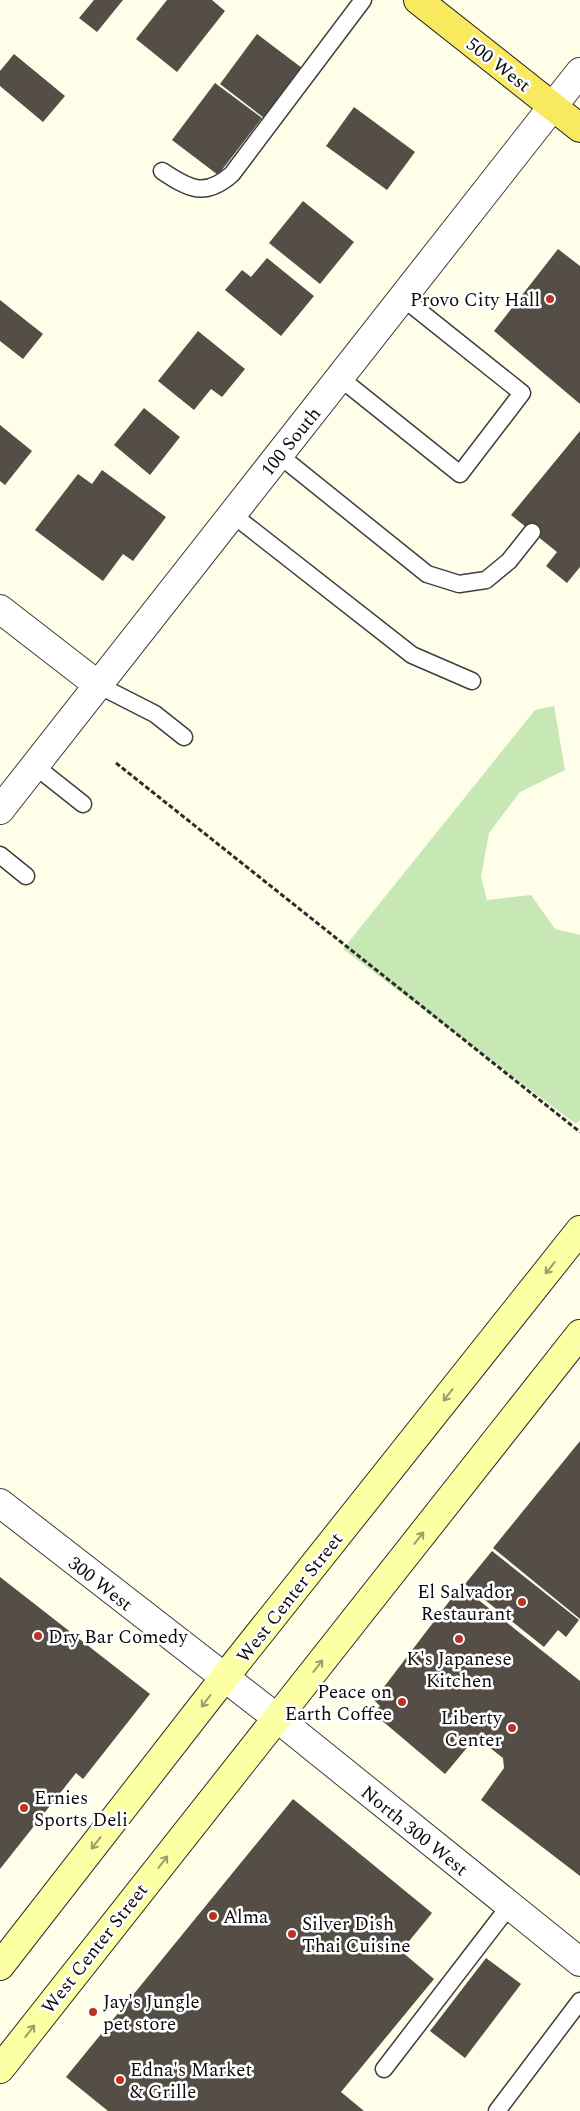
<svg xmlns="http://www.w3.org/2000/svg" width="580" height="2111" viewBox="0 0 580 2111" font-family="Spectral,serif">
  <rect width="100%" height="100%" fill="#fffee9"/>
  <path fill="#c7e8b4" d="M554,706L565,770L520,792L489,833L481,877L487,900L531,895L555,929L580,935V1120L576,1124L343,949L535,710Z"/>
  <g fill="#544e47">
    <path d="M94,0H123L97,32L79,18Z"/>
    <path d="M167,0H212L225,11L177,72L136,39Z"/>
    <path d="M257,34L302,68L264,118L220,84Z"/>
    <path d="M14,54L65,96L43,122L0,86V71Z"/>
    <path d="M215,83L262,118L218,175L172,140Z"/>
    <path d="M354,107L415,152L387,190L326,146Z"/>
    <path d="M303,201L354,242L320,284L269,243Z"/>
    <path d="M558,249L580,266V404L494,331Z"/>
    <path d="M267,258L314,296L281,336L225,290L242,270L251,277Z"/>
    <path d="M0,300L43,334L23,359L0,341Z"/>
    <path d="M198,331L245,369L222,397L211,389L194,410L158,381Z"/>
    <path d="M144,408L180,437L150,475L114,445Z"/>
    <path d="M0,425L32,451L5,485L0,481Z"/>
    <path d="M580,431V567L567,583L546,566L557,552L511,515Z"/>
    <path d="M102,470L166,517L133,561L123,554L103,581L35,530L78,474L92,484Z"/>
    <path d="M580,1441V1619L493,1548Z"/>
    <path d="M492,1551L579,1620L566,1637L558,1630L544,1647L465,1584Z"/>
    <path d="M0,1577L150,1694L83,1779L76,1773L0,1869Z"/>
    <path d="M461,1586L580,1681V1876L481,1800L504,1768L503,1758L476,1737L445,1774L373,1713L380,1706L374,1700Z"/>
    <path d="M293,1799L432,1913L401,1951L434,1979L341,2092L364,2111H108L66,2077Z"/>
    <path d="M486,1958L521,1984L465,2058L430,2031Z"/>
  </g>
  <g fill="none" stroke-linecap="round" stroke-linejoin="round">
    <defs>
      <g id="service">
        <path d="M162,171C189,189 205,198 232,174L363,0"/>
        <path d="M340,378L460,474L522,393L403,298"/>
        <path d="M279,455L427,574L459,584L486,580L509,561L532,532"/>
        <path d="M232,514L412,655L472,681"/>
        <path d="M98,685L155,714L184,737"/>
        <path d="M35,766L83,804"/>
        <path d="M0,855L26,876"/>
        <path d="M384,2069L510,1905"/>
        <path d="M497,2111L580,2001"/>
      </g>
      <g id="minor">
        <path d="M553,106L580,72"/>
        <path d="M0,609L98,685"/>
        <path d="M0,1503L277,1718L580,1962"/>
      </g>
      <path id="tertiary" d="M0,810L553,106"/>
      <g id="secondary">
        <path d="M0,1966L224,1678L580,1230"/>
        <path d="M0,2069L580,1334"/>
      </g>
      <path id="primary" d="M418,0L580,128"/>
    </defs>
    <use href="#service" stroke="#3e3e3e" stroke-width="19"/>
    <use href="#minor" stroke="#3e3e3e" stroke-width="30"/>
    <use href="#tertiary" stroke="#3e3e3e" stroke-width="30"/>
    <use href="#secondary" stroke="#2d2d2d" stroke-width="30"/>
    <use href="#primary" stroke="#1c1c1c" stroke-width="30"/>
    <path stroke="#2d2d2d" stroke-width="3" stroke-dasharray="5 2.5" stroke-linecap="butt" d="M116,763L580,1132"/>
    <use href="#service" stroke="#fff" stroke-width="16"/>
    <use href="#minor" stroke="#fff" stroke-width="28"/>
    <use href="#tertiary" stroke="#fff" stroke-width="28"/>
    <use href="#secondary" stroke="#fcffa4" stroke-width="28"/>
    <use href="#primary" stroke="#f9e95f" stroke-width="28"/>
  </g>
  <defs><path id="oneway-shaft" d="M-6 0H5M1.5-3L5.5 0L1.5 3" fill="none" stroke-width="1.6" stroke-linecap="round" stroke-linejoin="round" transform="scale(1.25)"/></defs>
  <g stroke="#9c9d67">
    <use href="#oneway-shaft" transform="translate(550 1268) rotate(129)"/>
    <use href="#oneway-shaft" transform="translate(448 1395) rotate(128)"/>
    <use href="#oneway-shaft" transform="translate(419 1538) rotate(-52)"/>
    <use href="#oneway-shaft" transform="translate(318 1666) rotate(-52)"/>
    <use href="#oneway-shaft" transform="translate(206 1701) rotate(127)"/>
    <use href="#oneway-shaft" transform="translate(96 1843) rotate(128)"/>
    <use href="#oneway-shaft" transform="translate(163 1862) rotate(-52)"/>
    <use href="#oneway-shaft" transform="translate(30 2031) rotate(-52)"/>
  </g>
  <g fill="#ba3224" stroke="#fff" stroke-width="2">
    <circle cx="550" cy="299" r="5"/>
    <circle cx="522" cy="1602" r="5"/>
    <circle cx="38" cy="1636" r="5"/>
    <circle cx="459" cy="1639" r="5"/>
    <circle cx="402" cy="1702" r="5"/>
    <circle cx="512" cy="1728" r="5"/>
    <circle cx="24" cy="1808" r="5"/>
    <circle cx="213" cy="1916" r="5"/>
    <circle cx="292" cy="1934" r="5"/>
    <circle cx="93" cy="2012" r="5"/>
    <circle cx="120" cy="2080" r="5"/>
  </g>
  <g text-anchor="middle" stroke-width="5" stroke-linejoin="round" paint-order="stroke">
    <g font-size="19" fill="#0b0b0b" stroke="#fff">
      <text transform="translate(499 64) rotate(38)" y="7">500 West</text>
      <text transform="translate(290 441) rotate(-51)" y="7">100 South</text>
      <text transform="translate(101 1583) rotate(38)" y="7">300 West</text>
      <text transform="translate(289 1597) rotate(-52)" y="7">West Center Street</text>
      <text transform="translate(415 1830) rotate(39)" y="7">North 300 West</text>
      <text transform="translate(94 1948) rotate(-52)" y="7">West Center Street</text>
    </g>
    <g font-size="19" fill="#0b0b0b" stroke="#fff" text-anchor="start">
      <text x="540" y="306" text-anchor="end">Provo City Hall</text>
      <text x="512" y="1598" text-anchor="end">El Salvador<tspan x="512" dy="22">Restaurant</tspan></text>
      <text x="48" y="1643">Dry Bar Comedy</text>
      <text x="459" y="1665" text-anchor="middle">K's Japanese<tspan x="459" dy="22">Kitchen</tspan></text>
      <text x="392" y="1698" text-anchor="end">Peace on<tspan x="392" dy="22">Earth Coffee</tspan></text>
      <text x="502" y="1724" text-anchor="end">Liberty<tspan x="502" dy="22">Center</tspan></text>
      <text x="34" y="1804">Ernies<tspan x="34" dy="22">Sports Deli</tspan></text>
      <text x="223" y="1923">Alma</text>
      <text x="302" y="1930">Silver Dish<tspan x="302" dy="22">Thai Cuisine</tspan></text>
      <text x="103" y="2008">Jay's Jungle<tspan x="103" dy="22">pet store</tspan></text>
      <text x="130" y="2076">Edna's Market<tspan x="130" dy="22">&amp; Grille</tspan></text>
    </g>
  </g>
</svg>
